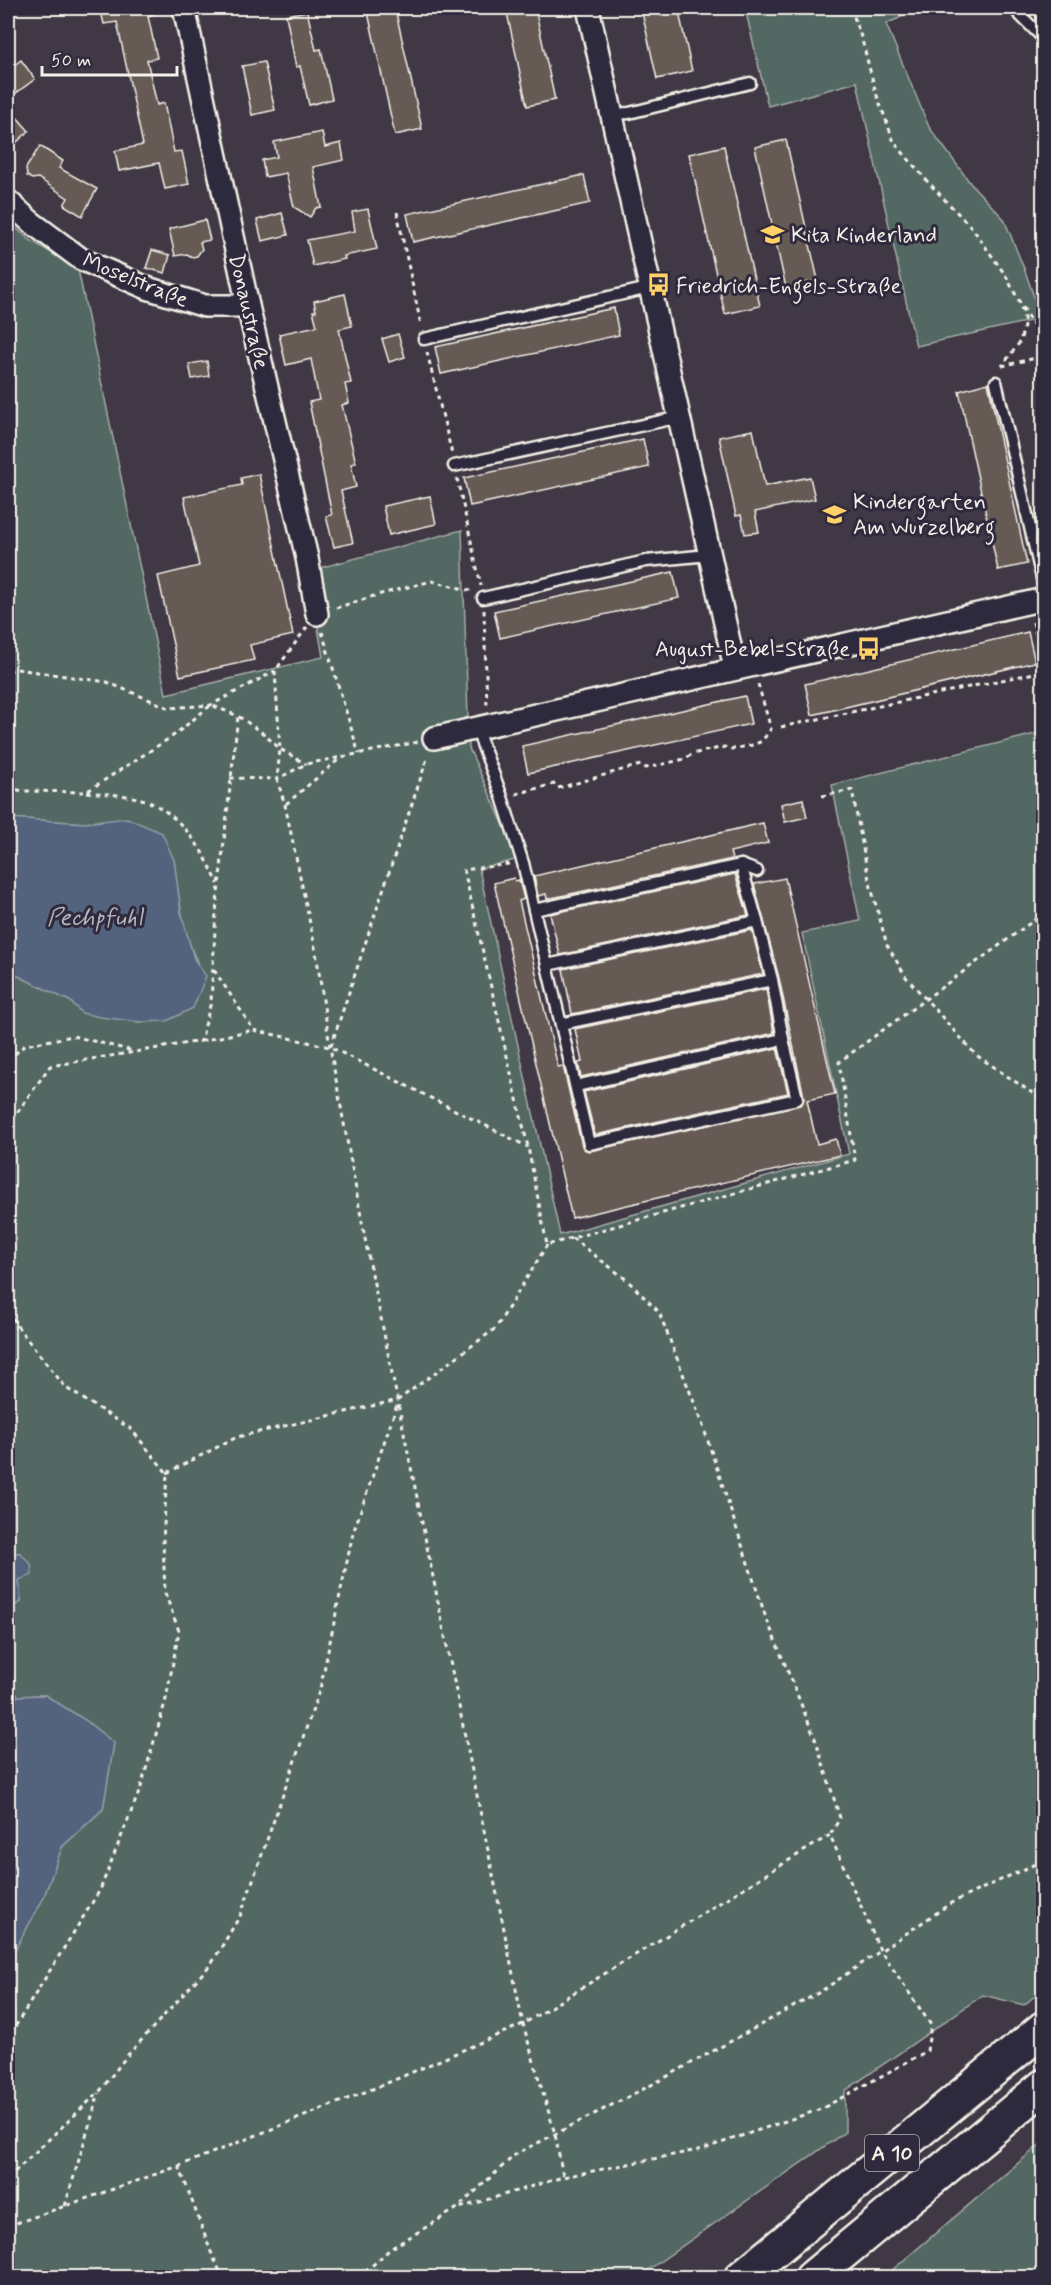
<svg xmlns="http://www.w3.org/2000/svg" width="1051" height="2285" viewBox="0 0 1051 2285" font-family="Mynerve,sans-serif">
  <rect width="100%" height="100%" fill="#403844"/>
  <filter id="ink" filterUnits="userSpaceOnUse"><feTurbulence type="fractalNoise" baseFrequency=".0167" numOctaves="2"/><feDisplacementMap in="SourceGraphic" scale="12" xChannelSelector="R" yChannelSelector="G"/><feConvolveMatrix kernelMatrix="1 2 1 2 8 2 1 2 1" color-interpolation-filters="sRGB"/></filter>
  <g filter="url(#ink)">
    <g fill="#536863" stroke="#a4aca6" stroke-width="1.5">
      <path d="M745,8H921L886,24L929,127L971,184L1004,219L1025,271L1042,320L1030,321L916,346L857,82L768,106Z"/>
      <path d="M8,221L30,240L78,269L166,694L323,657L308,571L462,530L469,748L519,859L479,869L560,1235L849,1154L802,933L860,921L832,785L1043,732V1989L1024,2005L983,1995L845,2091V2132L638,2277H8V1962L43,1899L62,1847L103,1809L114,1743L85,1720L45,1695L16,1696L8,1706V1609L21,1602L19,1588L20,1553H8V971L70,1001L82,1013L140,1022L205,976C183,942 179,900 174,860L103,820L85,823L8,818Z"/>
      <path d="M1043,2142V2277H884Z"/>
    </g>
    <g fill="#53627d" stroke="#939ba8" stroke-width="1.5">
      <path d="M8,818L85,823L127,818L162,833L174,860L181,912L194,959L206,976L193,1008L167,1021L140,1022L100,1017L82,1013L70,1001L8,971Z"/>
      <path d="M8,1553H20L31,1564L32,1575L19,1580L21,1602L8,1609Z"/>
      <path d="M45,1695L85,1720L114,1743L103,1809L62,1847L43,1899L8,1962V1706L16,1696Z"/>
    </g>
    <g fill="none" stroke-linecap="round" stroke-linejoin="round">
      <path stroke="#939ba8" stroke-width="5" d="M8,1681L16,1696"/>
    </g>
    <g fill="#665a55" stroke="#f4f1e8" stroke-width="1.5">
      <path d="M100,8H154V14L148,16L157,58L147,60L157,105L164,103L174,152L182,151L189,184L165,189L159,163L119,171L115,151L143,145L117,22L104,24Z"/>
      <path d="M367,8H395L422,129L395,135Z"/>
      <path d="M506,8H535L555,100L527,106Z"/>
      <path d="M641,8H678L692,71L657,79Z"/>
      <path d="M307,11L316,50L321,49L332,99L309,105L300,66L296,67L286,15Z"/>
      <path d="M21,60L35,79L8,99V70Z"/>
      <path d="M264,62L275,110L252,115L242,66Z"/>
      <path d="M8,107L29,131L8,150Z"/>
      <path d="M322,132L325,147L341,143L344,160L313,167L321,207L316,208L310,217L294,207L286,173L265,177L262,160L277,157L274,142Z"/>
      <path d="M786,140L818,280L786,288L755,147Z"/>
      <path d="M40,146L63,161L59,168L97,189L82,216L64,205L68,198L38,178L32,179L27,176L26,168Z"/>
      <path d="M724,146L760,306L725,314L689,154Z"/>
      <path d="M584,175L590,203L413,242L407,214Z"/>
      <path d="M368,209L377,249L344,256L345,259L313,266L307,240L355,231L352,212Z"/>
      <path d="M282,213L288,235L262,241L257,220Z"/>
      <path d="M205,220L210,240L200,242L202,249L197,256L192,257L187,254L175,256L169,229Z"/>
      <path d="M152,250L170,255L165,273L146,268Z"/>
      <path d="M345,294L352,326L339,329L351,383L345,384L349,403L342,405L356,463L351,464L356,487L341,491L353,543L334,547L326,516L332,515L309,402L319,400L311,359L286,365L279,334L317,326L313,311H316L314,301Z"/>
      <path d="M614,308L619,335L441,374L435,347Z"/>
      <path d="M398,334L405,357L389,362L382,339Z"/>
      <path d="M207,361L209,376L192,379L189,364Z"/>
      <path d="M988,383L1027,564L998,570L959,391Z"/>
      <path d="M753,430L765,486L810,477L815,499L755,512L759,532L745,534L741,515L736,516L719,437Z"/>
      <path d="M643,439L649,467L470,506L464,478Z"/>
      <path d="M259,474L293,635L250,645L254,660L180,676L158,576L199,566L184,497L242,485L241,478Z"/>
      <path d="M430,496L436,524L389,535L383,506Z"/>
      <path d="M673,572L679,598L500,638L494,611Z"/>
      <path d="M1028,632L1035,662L812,715L805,684Z"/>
      <path d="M745,696L751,724L528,773L522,746Z"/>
      <path d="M803,799L807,817L785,822L781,804Z"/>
      <path d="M763,823L768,843L730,852L732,859L547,899L546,894L538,896L534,876Z"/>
      <path d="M735,874L748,915L560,955L559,951L550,914Z"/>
      <path d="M514,878L515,881L519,880L524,899L519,901L558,1067L563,1066L582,1146L584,1149L590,1151L802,1104L804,1097L779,978L754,884L785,878L835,1094L807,1100L817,1144L836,1139L840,1155L572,1218L494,883Z"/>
      <path d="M752,930L763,974L572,1014L563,969Z"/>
      <path d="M766,989L774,1033L581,1077L578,1063L582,1062L575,1029Z"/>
      <path d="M777,1048L788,1093L595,1135L584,1092Z"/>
    </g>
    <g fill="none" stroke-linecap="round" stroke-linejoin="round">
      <defs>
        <g id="lane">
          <path d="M1018,8V13L1044,39"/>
          <path d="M611,114L629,113L750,83"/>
          <path d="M424,339L649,288"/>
          <path d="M996,382L1044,587"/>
          <path d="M454,466L680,417"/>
          <path d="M483,598L646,561L709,555"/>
          <path d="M478,727L481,741L502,797L523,863L589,1144L797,1099L783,1039"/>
          <path d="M534,910L741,865L757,871"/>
          <path d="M547,965L757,921L741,865"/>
          <path d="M561,1024L772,980L757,921"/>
          <path d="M576,1086L783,1039L772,980"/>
        </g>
        <g id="street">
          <path d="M184,8L248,306L307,558L317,614"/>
          <path d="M588,8L735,668"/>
          <path d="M8,201L31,222L81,259L147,288L205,306H248"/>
          <path d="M434,738L1044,599"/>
        </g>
        <g id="highway">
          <path d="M741,2278L1044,2028"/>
          <path d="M812,2278L1044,2086"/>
        </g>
      </defs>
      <use href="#lane" stroke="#f4f1e8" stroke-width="15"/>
      <use href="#street" stroke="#f4f1e8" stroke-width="26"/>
      <use href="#highway" stroke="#f4f1e8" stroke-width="38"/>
      <g stroke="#f4f1e8" stroke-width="3" stroke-dasharray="4.5 4.5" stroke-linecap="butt">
        <path d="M851,8L862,40L876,93L894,142L927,181L973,229L1006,276L1020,303L1025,322L1020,342L1002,366"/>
        <path d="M397,212L421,325"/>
        <path d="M1023,307L1030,321L1044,333"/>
        <path d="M427,352L452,454"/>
        <path d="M1002,366L1044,356"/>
        <path d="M457,478L481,586"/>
        <path d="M336,608L377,595L432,581L472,591"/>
        <path d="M484,610L487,708"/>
        <path d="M1033,622L1044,668"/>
        <path d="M307,627L275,671L280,749L277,779L285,805L316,952L330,1047L366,1244L523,2024L555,2134L563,2176"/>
        <path d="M322,632L359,754"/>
        <path d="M8,671L17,669L107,682L169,708L211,705L275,671"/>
        <path d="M781,727L1044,671"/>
        <path d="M230,778L277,779L306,764L418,742"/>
        <path d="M8,787L22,791L86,792L173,736L211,705L238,716L264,734L280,749L306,764"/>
        <path d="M87,792C103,794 134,795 147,801C182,816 204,850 218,884"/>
        <path d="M516,794L554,784L558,788C586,781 612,772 641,765L646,768L685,759L692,754L724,747L732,749L753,745L762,741L771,729L758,684"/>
        <path d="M822,796L852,790L869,880L887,945L906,977L976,1055L1044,1101"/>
        <path d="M286,804L338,760"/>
        <path d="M509,864L464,870L528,1147L547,1245L855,1160L839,1062L1044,913"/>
        <path d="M214,970L253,1029"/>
        <path d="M201,1041L253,1030L330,1047L528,1147"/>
        <path d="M331,1046L428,756"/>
        <path d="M8,1060L25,1045L73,1036L133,1051"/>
        <path d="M8,1137L12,1120L50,1066L201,1041L211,1002L216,912L238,716"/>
        <path d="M572,1238L627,1280L659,1312L702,1423L765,1615L816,1741L840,1818L830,1835"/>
        <path d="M8,1310L20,1330L66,1388L131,1429L167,1473L163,1542L165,1593L179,1631L166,1699L141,1787L100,1890L8,2038"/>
        <path d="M8,1320L16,1327"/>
        <path d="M167,1473L237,1437L398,1400L496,1328L547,1245"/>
        <path d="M179,2166L211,2252L223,2278"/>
        <path d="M8,2178L100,2091L126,2057L212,1963L241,1914L320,1689L353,1533L398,1402"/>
        <path d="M65,2206L99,2093"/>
        <path d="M8,2226L179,2166L385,2084L523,2024L830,1835L880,1950L931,2025L927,2051L821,2109L703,2149L563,2177L456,2209"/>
        <path d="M359,2278L390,2249L456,2209L516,2154L657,2082L820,1992L951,1903L1044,1860"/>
      </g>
      <use href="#lane" stroke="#2f2a3d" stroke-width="10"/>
      <use href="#street" stroke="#2f2a3d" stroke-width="21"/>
      <use href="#highway" stroke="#2f2a3d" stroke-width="33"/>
    </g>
  </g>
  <defs>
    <symbol id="school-bare" viewBox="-9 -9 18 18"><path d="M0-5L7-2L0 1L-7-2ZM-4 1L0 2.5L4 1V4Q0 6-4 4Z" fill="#ffd166" stroke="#2f2a3d" stroke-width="2.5" paint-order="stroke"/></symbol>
    <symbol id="bus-bare" viewBox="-9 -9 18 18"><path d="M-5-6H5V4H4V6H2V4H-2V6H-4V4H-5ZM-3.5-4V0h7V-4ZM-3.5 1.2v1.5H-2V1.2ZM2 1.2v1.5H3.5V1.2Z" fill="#ffd166" stroke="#2f2a3d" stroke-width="2.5" paint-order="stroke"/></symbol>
  </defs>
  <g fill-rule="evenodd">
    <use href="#school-bare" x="756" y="218" width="33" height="33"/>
    <use href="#bus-bare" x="642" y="268" width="33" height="33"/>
    <use href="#school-bare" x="818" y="498" width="33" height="33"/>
    <use href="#bus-bare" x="852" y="632" width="33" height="33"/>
  </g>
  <g text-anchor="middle" stroke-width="6" stroke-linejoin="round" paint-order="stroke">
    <rect fill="#2f2a3d" stroke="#b9b5b5" stroke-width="1.5" x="865" y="2135" width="54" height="36" rx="4.5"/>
    <g font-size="21" font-weight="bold" fill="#f4f1e8">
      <text x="892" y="2160">A 10</text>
    </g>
    <g font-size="22" fill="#f4f1e8" stroke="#2f2a3d" text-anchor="start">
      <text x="791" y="242">Kita Kinderland</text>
      <text x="676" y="293">Friedrich-Engels-Straße</text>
      <text x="853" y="509">Kindergarten<tspan x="853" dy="25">Am Wurzelberg</tspan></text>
      <text x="850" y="656" text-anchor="end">August-Bebel-Straße</text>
    </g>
    <g font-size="22" fill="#f4f1e8" stroke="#2f2a3d">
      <text transform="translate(136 279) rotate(22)" y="8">Moselstraße</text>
      <text transform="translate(250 311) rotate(77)" y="8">Donaustraße</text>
    </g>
    <g font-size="24" font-style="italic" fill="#b4b8bd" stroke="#2f2a3d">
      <text x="95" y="925">Pechpfuhl</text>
    </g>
  </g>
  <rect width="1051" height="2285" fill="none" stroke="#2f2a3d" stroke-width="30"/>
  <rect x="15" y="15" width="1021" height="2255" fill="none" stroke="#f4f1e8" stroke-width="2" filter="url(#ink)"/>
  <path d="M42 66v9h135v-9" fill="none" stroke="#f4f1e8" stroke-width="3"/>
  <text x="51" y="66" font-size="18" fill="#f4f1e8" stroke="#2f2a3d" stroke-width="4.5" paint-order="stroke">50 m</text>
</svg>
